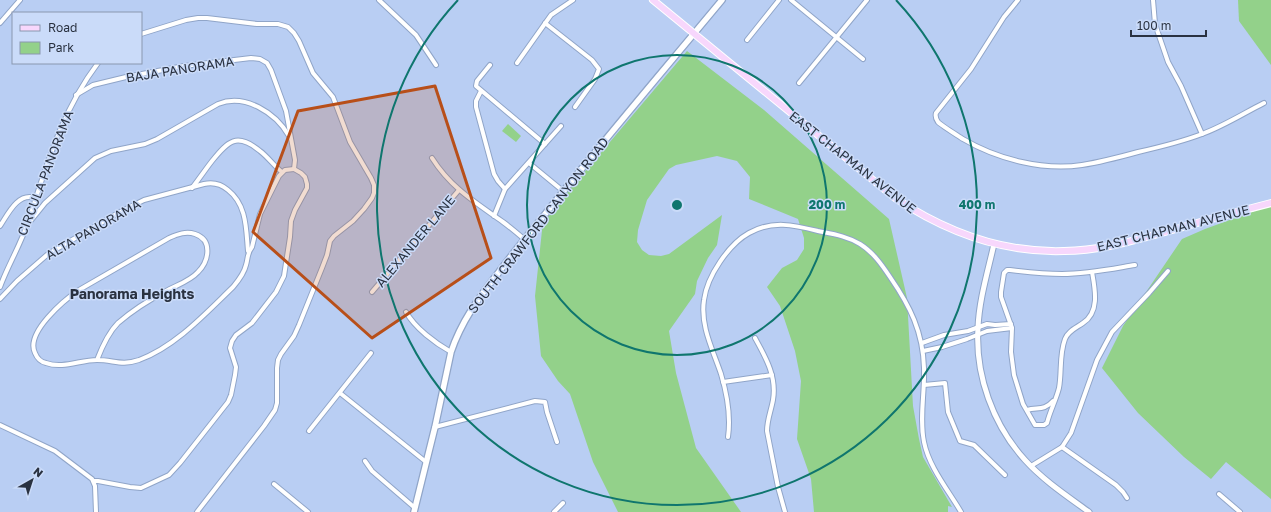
<svg xmlns="http://www.w3.org/2000/svg" width="1271" height="512" viewBox="0 0 1271 512" font-family="'Golos Text',sans-serif">
  <rect width="100%" height="100%" fill="#b9cef3"/>
  <g fill="#93d18a">
    <path d="M1238,0H1271V65L1239,21Z"/>
    <path d="M687,51L764,110L889,219L907,298L913,406L919,439L923,457L952,507L948,506V512H814L811,479L797,439L801,381L795,351L780,306L767,287L782,268L797,260L804,249V238L798,219L749,199L750,177L737,161L717,156L676,165L669,169L647,200L638,230L637,242L642,250L649,255L661,256L669,254L722,215L717,245L708,258L697,281L695,294L669,331L676,373L696,448L741,512H618L593,462L570,394L558,381L541,356L535,296L543,221Z"/>
    <path d="M508,124L521,136L516,142L502,131Z"/>
    <path d="M1271,205V499L1226,462L1211,479L1184,457L1138,413L1102,368L1123,326L1182,239L1205,229Z"/>
  </g>
  <g fill="none" stroke-linecap="round" stroke-linejoin="round">
    <defs>
      <g id="minor">
        <path d="M379,0L416,35L436,65"/>
        <path d="M791,0L863,59"/>
        <path d="M1018,0L1004,17L971,69L936,113C935,116 936,119 938,122C942,126 957,135 963,139C997,159 1043,171 1082,165C1101,162 1120,157 1138,152C1160,147 1181,142 1202,134C1224,126 1244,113 1264,103"/>
        <path d="M1153,0L1155,24L1168,62L1181,86L1202,134"/>
        <path d="M0,23L20,0"/>
        <path d="M545,23L592,60L599,69L595,79L575,107"/>
        <path d="M141,34L186,20L198,18H207L257,24H278L288,27L294,33L299,41L313,73L333,97L350,142L371,178L374,185V193L372,198L364,209L353,221L334,236L330,241L327,255L322,268L299,325L294,336L281,354L278,360L277,368V403L275,410L264,426L197,512"/>
        <path d="M747,40L779,0"/>
        <path d="M517,63L551,15L573,0"/>
        <path d="M490,65L477,81L476,86L545,144"/>
        <path d="M799,83L867,0"/>
        <path d="M481,91L476,101V107L494,174L498,181L505,189"/>
        <path d="M76,95L93,85L126,77L184,66L251,58L260,59L267,63L271,70L286,111L295,160L294,169L301,173L305,177L307,184V188L295,210L291,221L290,237L284,276L276,292L252,323L236,335L232,341L230,348L236,367L235,375L231,395L228,402L180,463L169,475L141,488L130,487L98,481H94"/>
        <path d="M432,158C451,188 475,202 503,222C510,227 517,233 524,239"/>
        <path d="M529,163L563,191"/>
        <path d="M192,188C199,179 205,170 212,161C228,141 237,132 260,151C268,157 274,166 282,172"/>
        <path d="M494,216L505,189L561,126"/>
        <path d="M28,224L45,203L95,158L111,151L145,144L157,139L218,104C245,93 276,113 289,136"/>
        <path d="M0,226C8,214 18,192 35,198"/>
        <path d="M1092,272C1095,289 1100,312 1083,323C1076,328 1068,331 1065,339C1059,355 1062,372 1059,388C1056,400 1050,411 1047,423L1044,425H1035L1023,404L1014,375L1011,352L1012,328L1001,297V292L1004,273L1007,270H1010C1027,272 1044,274 1062,274C1087,274 1111,269 1135,265"/>
        <path d="M0,287C8,265 21,244 28,222C47,165 61,112 98,63"/>
        <path d="M372,292L459,190"/>
        <path d="M0,299L17,281L48,254L118,213L144,200L204,184C213,182 221,184 228,190C247,205 246,229 248,251"/>
        <path d="M406,312C415,328 435,343 451,352"/>
        <path d="M755,338C766,358 777,377 773,400C771,411 767,420 767,431L778,487L785,512"/>
        <path d="M922,343L944,335L968,331L987,324L995,325L1011,324"/>
        <path d="M923,351L942,347L967,339L987,331L1012,328"/>
        <path d="M97,360C102,347 108,333 118,323C133,310 149,300 166,291C177,285 190,281 198,272C209,261 213,240 195,234C186,231 178,234 169,238L79,290C64,300 25,333 35,353C37,358 41,362 46,363C63,369 80,360 97,360C114,360 121,366 139,360C176,346 205,314 233,287C238,281 244,274 246,265C248,259 247,253 252,247L260,214L279,176L285,170L294,169"/>
        <path d="M723,382L772,375"/>
        <path d="M924,385L945,383L948,412L960,441L974,445L1005,475"/>
        <path d="M340,393L426,462"/>
        <path d="M1027,410C1038,407 1044,411 1053,401"/>
        <path d="M0,425L55,451L92,479L95,486L96,512"/>
        <path d="M435,427L535,401L545,402L547,412L557,442"/>
        <path d="M309,431L371,353"/>
        <path d="M728,437C731,416 727,394 721,374C713,350 700,326 704,300C707,276 729,244 749,233C772,220 794,225 818,231C833,234 847,236 860,244C873,252 882,265 890,277C910,306 923,332 924,368C925,393 919,418 924,442C929,467 948,490 961,512"/>
        <path d="M1062,447L1116,485L1123,492L1127,498"/>
        <path d="M365,461L372,471L415,508"/>
        <path d="M1031,466L1062,447L1071,433L1097,360L1112,332L1149,293L1168,271"/>
        <path d="M274,484L308,512"/>
        <path d="M1219,494L1240,512"/>
        <path d="M554,512L563,503"/>
      </g>
      <path id="tertiary" d="M994,244C988,271 979,300 978,328C975,375 993,425 1025,460C1043,480 1067,496 1089,512"/>
      <path id="secondary" d="M414,512L435,427L451,352C461,322 479,297 499,272C514,252 530,232 546,213C603,141 663,71 722,0"/>
      <path id="primary" d="M653,0L895,198C946,232 1003,253 1064,251C1099,251 1132,241 1165,232C1200,222 1236,212 1271,203"/>
    </defs>
    <use href="#minor" stroke="#90a5c8" stroke-width="6"/>
    <use href="#tertiary" stroke="#90a5c8" stroke-width="7"/>
    <use href="#secondary" stroke="#90a5c8" stroke-width="8"/>
    <use href="#primary" stroke="#fff" stroke-width="8"/>
    <use href="#minor" stroke="#fff" stroke-width="4"/>
    <use href="#tertiary" stroke="#fff" stroke-width="5"/>
    <use href="#secondary" stroke="#fff" stroke-width="5.5"/>
    <use href="#primary" stroke="#f7d7fc" stroke-width="6"/>
  </g>
  <path fill="#b84f19" fill-opacity="0.2" stroke="#b84f19" stroke-width="3" stroke-linejoin="round" d="M435,86L491,258L372,338L253,232L298,111Z"/>
  <g fill="none" stroke="#0f766e" stroke-width="2">
    <circle cx="677" cy="205" r="150"/>
    <path d="M896 0A300 300 0 1 1 458 0"/>
  </g>
  <g text-anchor="middle" stroke-width="3" stroke-linejoin="round" paint-order="stroke">
    <g font-size="13" fill="#2a3241" stroke="#cadbf9">
      <text transform="translate(180 69) rotate(-9)" y="5">BAJA PANORAMA</text>
      <text transform="translate(853 162) rotate(38)" y="5">EAST CHAPMAN AVENUE</text>
      <text transform="translate(45 173) rotate(-69)" y="5">CIRCULA PANORAMA</text>
      <text transform="translate(538 225) rotate(-52)" y="5">SOUTH CRAWFORD CANYON ROAD</text>
      <text transform="translate(1173 228) rotate(-14)" y="5">EAST CHAPMAN AVENUE</text>
      <text transform="translate(93 229) rotate(-30)" y="5">ALTA PANORAMA</text>
      <text transform="translate(415 241) rotate(-50)" y="5">ALEXANDER LANE</text>
    </g>
    <g font-size="14" font-weight="bold" fill="#2a3241" stroke="#cadbf9">
      <text x="132" y="299">Panorama Heights</text>
    </g>
  </g>
  <circle cx="677" cy="205" r="6" fill="#0f766e" stroke="#cadbf9" stroke-width="2"/>
  <g font-size="12" text-anchor="middle" font-weight="bold" fill="#0f766e" stroke="#cadbf9" stroke-width="3" stroke-linejoin="round" paint-order="stroke">
    <text x="827" y="209">200 m</text>
    <text x="977" y="209">400 m</text>
  </g>
  <rect x="12" y="12" width="130" height="52" fill="#cadbf9" stroke="#8a97af"/>
  <rect x="20" y="25" width="20" height="6" fill="#f7d7fc" stroke="#8a97af"/>
  <text x="48" y="32" font-size="12" fill="#2a3241">Road</text>
  <rect x="20" y="42" width="20" height="12" fill="#93d18a" stroke="#8a97af"/>
  <text x="48" y="52" font-size="12" fill="#2a3241">Park</text>
  <g transform="translate(32 480) rotate(39)" stroke="#cadbf9" stroke-width="3" paint-order="stroke">
  <path d="M0-3L7 15L0 10L-7 15Z" fill="#2a3241"/>
  <text y="-6" font-size="11" font-weight="bold" text-anchor="middle" fill="#2a3241">N</text>
  </g>
  <path d="M1131 30v6h75v-6" fill="none" stroke="#2a3241" stroke-width="2"/>
  <text x="1137" y="30" font-size="12" fill="#2a3241" stroke="#cadbf9" stroke-width="3" paint-order="stroke">100 m</text>
</svg>
